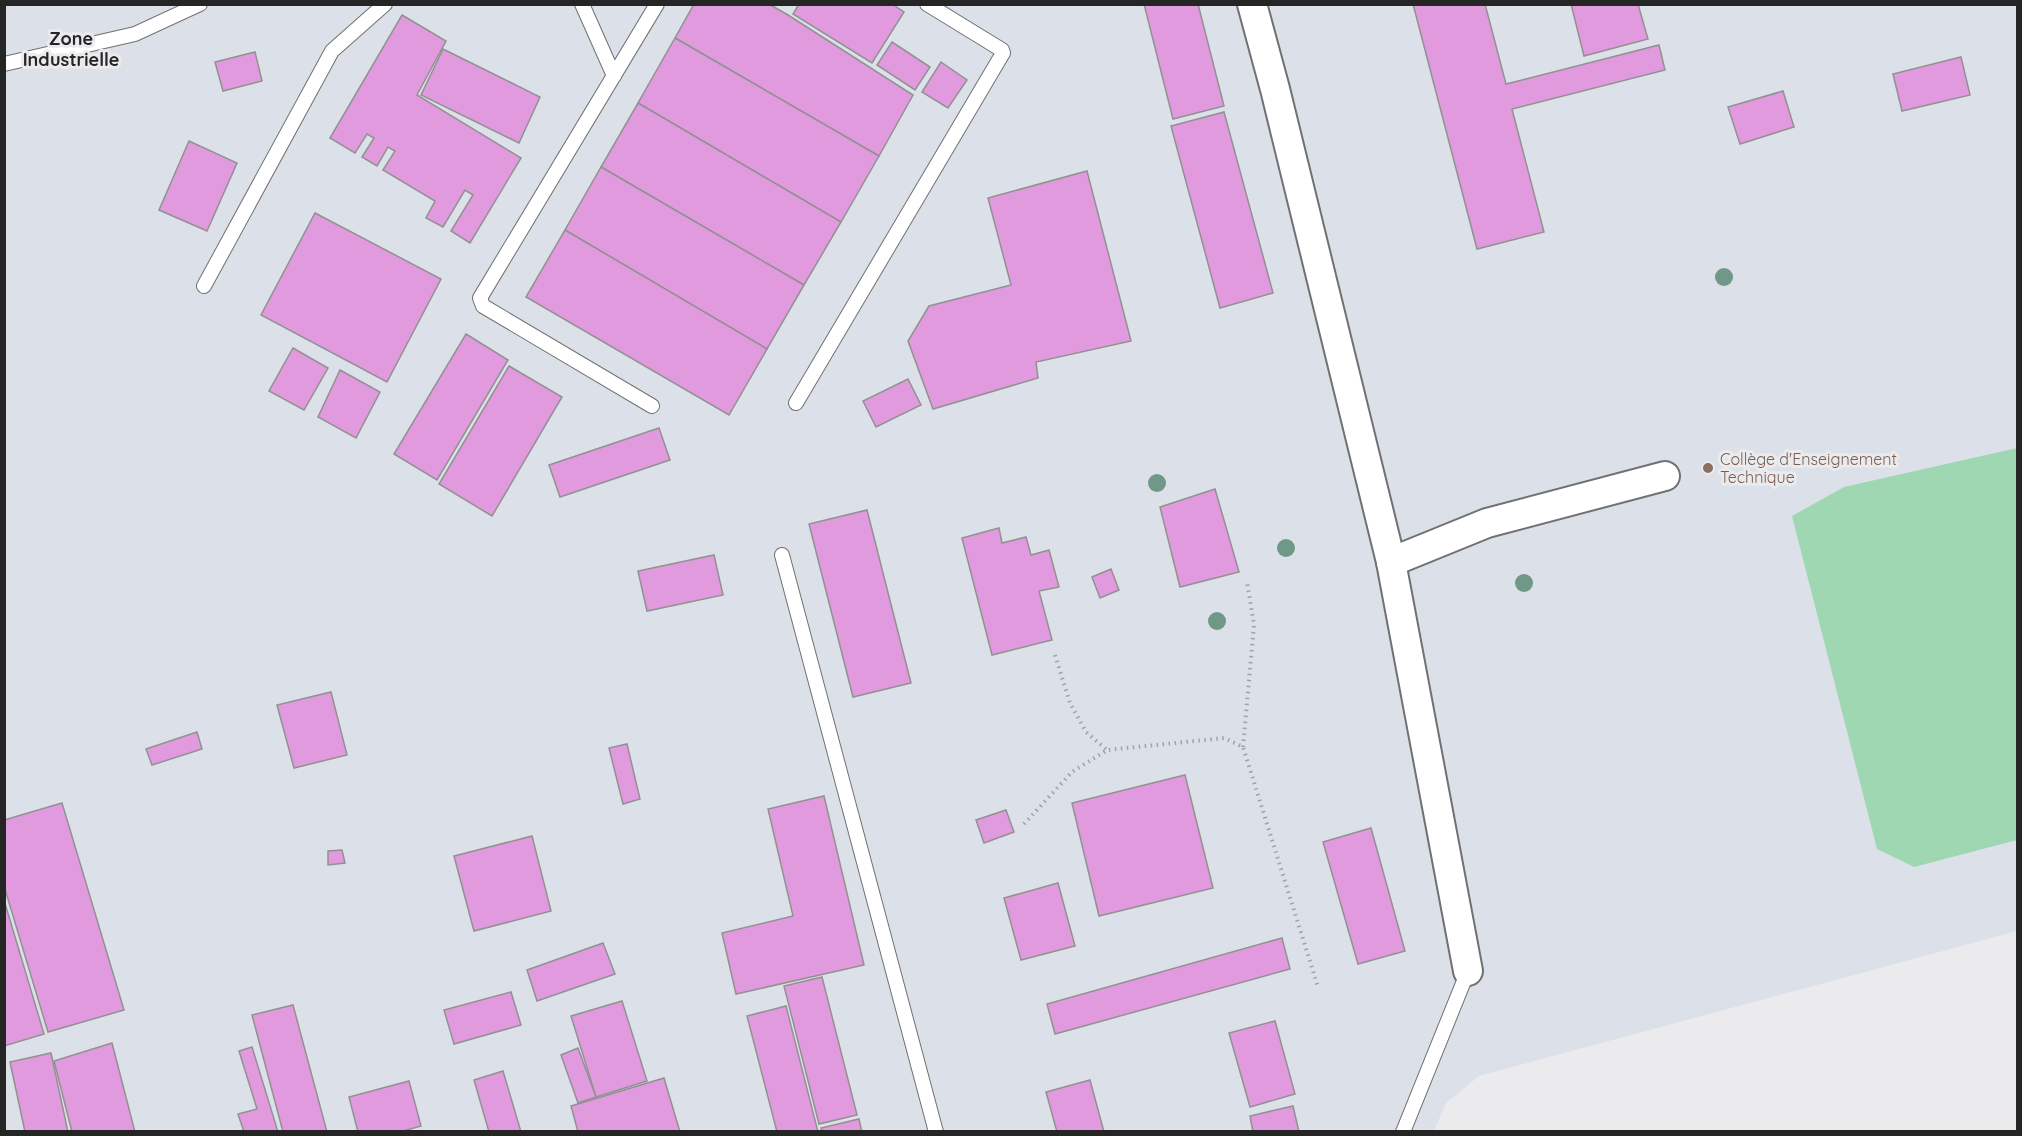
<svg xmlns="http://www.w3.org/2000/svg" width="2022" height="1136" viewBox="0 0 2022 1136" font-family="Quicksand,sans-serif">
  <rect width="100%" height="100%" fill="#ebebed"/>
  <path fill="#dce0e8" d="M5,5H2017V931L1479,1076L1446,1103L1434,1131L5,1132Z"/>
  <path fill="#9fd7b3" d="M2017,448V840L1914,867L1877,849L1792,516L1844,487Z"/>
  <g fill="#e09add" stroke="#929192" stroke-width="1.5">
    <path d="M694,4H769L788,15L913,95L879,156L675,38Z"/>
    <path d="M799,4H892L904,12L872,63L793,14Z"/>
    <path d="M1144,4H1198L1224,106L1173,119Z"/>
    <path d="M1413,4H1485L1506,84L1659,45L1665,70L1512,109L1544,232L1477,249Z"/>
    <path d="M1571,4H1638L1648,39L1584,56Z"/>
    <path d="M402,15L446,41L417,95L521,158L470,243L451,231L473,195L465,190L443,227L426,218L435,201L383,170L395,151L388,147L377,166L362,157L374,138L367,134L355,153L330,138Z"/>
    <path d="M675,38L879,156L841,222L638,103Z"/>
    <path d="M892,42L930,67L915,90L877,65Z"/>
    <path d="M443,49L540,97L519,143L421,95Z"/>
    <path d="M255,52L262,81L223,91L215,62Z"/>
    <path d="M1961,57L1970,95L1902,111L1893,74Z"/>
    <path d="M941,62L967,80L948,108L922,92Z"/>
    <path d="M1783,91L1794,127L1740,144L1728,107Z"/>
    <path d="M638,103L841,222L804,285L601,167Z"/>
    <path d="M1224,112L1273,293L1220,308L1171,126Z"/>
    <path d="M189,141L237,163L207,231L159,210Z"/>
    <path d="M601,167L804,285L767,349L565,230Z"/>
    <path d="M1087,171L1131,341L1036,362L1038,378L933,409L908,341L929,306L1011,285L988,198Z"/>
    <path d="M315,213L441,279L387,382L261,315Z"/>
    <path d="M565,230L767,349L729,415L526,297Z"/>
    <path d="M466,334L508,360L437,480L394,454Z"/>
    <path d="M293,348L328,368L304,410L269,391Z"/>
    <path d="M509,366L562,397L492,516L439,484Z"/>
    <path d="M340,370L380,392L356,438L318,417Z"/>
    <path d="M908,379L921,405L876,427L863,401Z"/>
    <path d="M659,428L670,460L560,497L549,465Z"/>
    <path d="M1215,489L1239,572L1180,587L1160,507Z"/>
    <path d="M867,510L911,683L853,697L809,524Z"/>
    <path d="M999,528L1002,543L1026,537L1031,555L1049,550L1059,587L1039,591L1052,640L992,655L962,538Z"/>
    <path d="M714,555L723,595L647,611L638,571Z"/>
    <path d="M1111,569L1119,590L1100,598L1092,577Z"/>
    <path d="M331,692L347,755L294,768L277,705Z"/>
    <path d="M197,732L202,749L152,765L146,749Z"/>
    <path d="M627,744L640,799L623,804L609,748Z"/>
    <path d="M1185,775L1213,888L1099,916L1072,803Z"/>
    <path d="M824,796L864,965L736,994L722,933L793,916L768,809Z"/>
    <path d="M62,803L124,1010L48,1032L4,886V820Z"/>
    <path d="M1006,810L1014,832L984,843L976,820Z"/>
    <path d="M1371,828L1405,951L1358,964L1323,842Z"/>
    <path d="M532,836L551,911L474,931L454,856Z"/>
    <path d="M342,850L345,863L328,865V851Z"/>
    <path d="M1058,883L1075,946L1021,960L1004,898Z"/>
    <path d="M4,900L44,1034L4,1046Z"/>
    <path d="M1282,938L1290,969L1055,1034L1047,1004Z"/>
    <path d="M603,943L615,974L537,1001L527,970Z"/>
    <path d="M822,977L857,1115L819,1124L784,986Z"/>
    <path d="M511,992L521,1025L454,1044L444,1010Z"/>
    <path d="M622,1001L647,1081L596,1097L571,1016Z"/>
    <path d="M293,1005L327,1132H283L252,1015Z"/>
    <path d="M786,1006L818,1132H777L747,1016Z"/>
    <path d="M1275,1021L1295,1094L1250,1107L1229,1033Z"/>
    <path d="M112,1043L135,1132H72L54,1061Z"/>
    <path d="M252,1047L278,1132H244L238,1114L257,1109L239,1051Z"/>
    <path d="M578,1048L596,1097L578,1103L561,1055Z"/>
    <path d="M51,1053L68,1132H25L10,1062Z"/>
    <path d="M503,1071L521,1132H489L474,1080Z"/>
    <path d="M664,1078L680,1132H578L571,1106Z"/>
    <path d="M1090,1080L1104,1132H1057L1046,1092Z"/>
    <path d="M409,1081L421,1126L400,1132H358L349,1097Z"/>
    <path d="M1293,1106L1299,1132H1253L1250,1116Z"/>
    <path d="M859,1119L862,1132H822L821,1128Z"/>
  </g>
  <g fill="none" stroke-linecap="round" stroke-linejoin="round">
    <defs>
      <g id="service">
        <path d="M582,4L614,76"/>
        <path d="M4,64L135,34L200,4"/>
        <path d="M204,286L332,51L385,4"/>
        <path d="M796,403L1003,53L1002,50L927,4"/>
        <path d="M652,406L483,306L480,298L657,4"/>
        <path d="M782,555L936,1132"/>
        <path d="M1403,1132L1468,971"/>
      </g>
      <g id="minor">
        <path d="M1252,4L1275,89L1391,562L1468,971"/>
        <path d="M1391,562L1487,523L1665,476"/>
      </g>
    </defs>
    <use href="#service" stroke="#707172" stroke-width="16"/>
    <use href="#minor" stroke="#707172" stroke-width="32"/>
    <g stroke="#a2a2a3" stroke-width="4" stroke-dasharray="1.5 4.5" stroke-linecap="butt">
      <path d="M1055,655L1070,703L1086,732L1107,750"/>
      <path d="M1243,747L1254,625L1247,582"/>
      <path d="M1024,824L1072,772L1107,750L1224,738L1243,747L1318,987"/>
    </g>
    <use href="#service" stroke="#fff" stroke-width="14"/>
    <use href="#minor" stroke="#fff" stroke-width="28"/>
  </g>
  <g fill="#6f9886">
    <circle cx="1724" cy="277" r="9"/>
    <circle cx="1157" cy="483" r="9"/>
    <circle cx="1286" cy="548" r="9"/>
    <circle cx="1524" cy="583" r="9"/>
    <circle cx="1217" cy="621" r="9"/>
  </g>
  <circle fill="#8d6e63" stroke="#ebebed" stroke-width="2" cx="1708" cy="468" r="6"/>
  <g text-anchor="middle" stroke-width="6" stroke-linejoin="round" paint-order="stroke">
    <g font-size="16" fill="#785e54" stroke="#ebebed" text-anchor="start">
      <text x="1720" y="465">Collège d'Enseignement<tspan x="1720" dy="18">Technique</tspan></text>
    </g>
    <g font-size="18" font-weight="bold" fill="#252526" stroke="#ebebed">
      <text x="71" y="45">Zone<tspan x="71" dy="21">Industrielle</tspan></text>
    </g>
  </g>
  <rect width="2022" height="1136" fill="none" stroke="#252526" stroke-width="12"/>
</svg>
